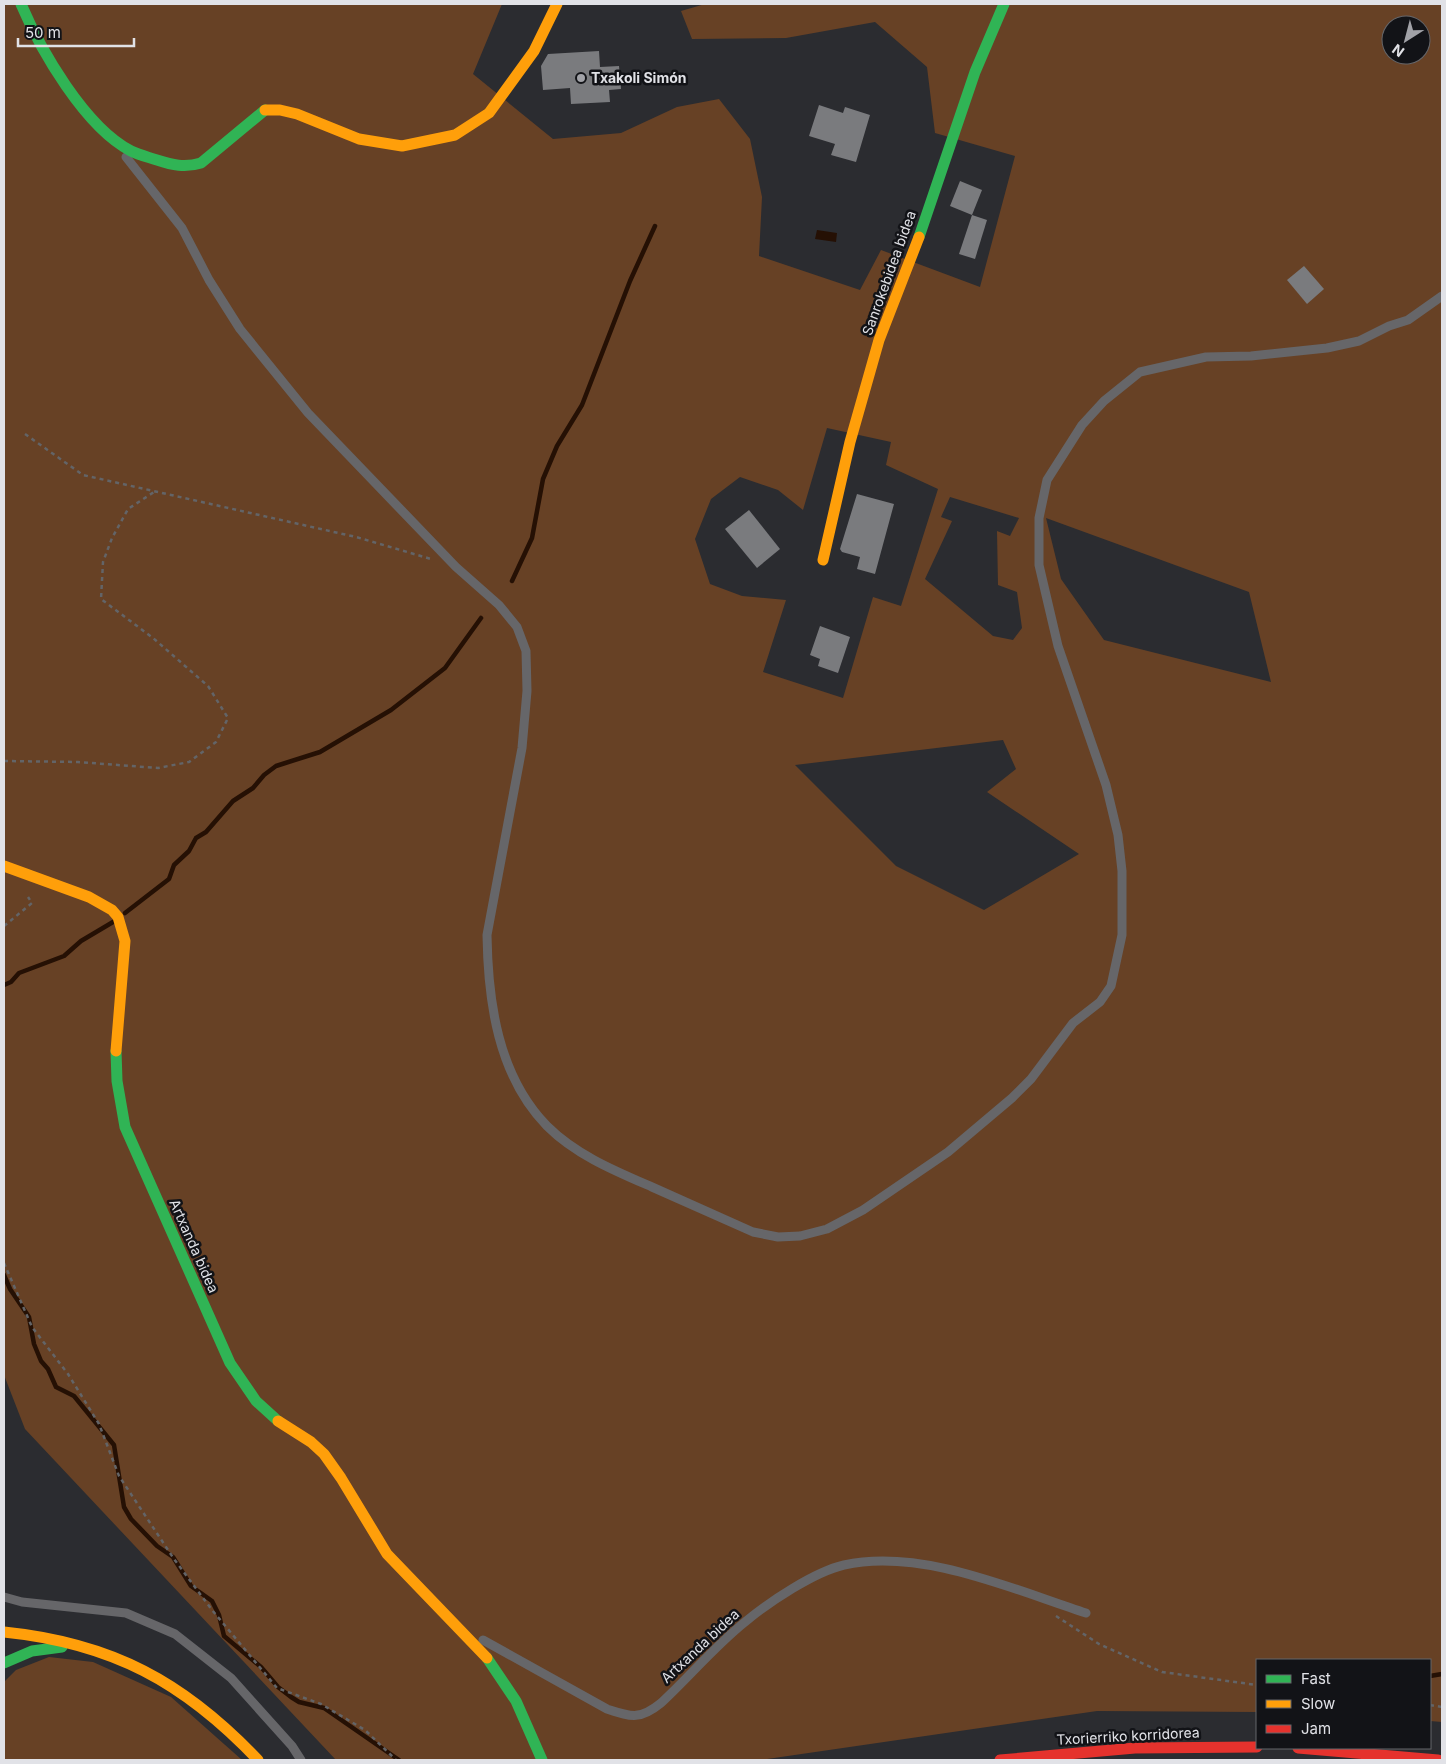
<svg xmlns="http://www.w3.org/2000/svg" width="1446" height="1764" viewBox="0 0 1446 1764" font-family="Inter,sans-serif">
  <rect width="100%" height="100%" fill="#2b2c30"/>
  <g fill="#674125" fill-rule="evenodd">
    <path d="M4,4H502L473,74L553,139L621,133L677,107L719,99L750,139L762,197L759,256L860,290L881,250L980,287L1015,156L935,133L927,67L875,22L786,38L692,39L681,11L705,4H1442V1722L1430,1721V1660H1257V1712L1097,1711L760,1760H336L25,1429L4,1375ZM1391,25H1421V55H1391ZM827,428L891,442L886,465L938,489L901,606L873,597L843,698L763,672L786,600L742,596L710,584L695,539L711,499L740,477L778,490L803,510ZM950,497L1019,518L1010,536L997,531L998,585L1017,592L1022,628L1013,640L993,636L925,579L952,521L941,517ZM1046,518L1249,592L1271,682L1104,640L1061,579ZM1003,740L1016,769L987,792L1079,854L984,910L896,866L795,765Z"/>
    <path d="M49,1657L93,1662L171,1697L242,1760H4V1682L16,1670Z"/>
  </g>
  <path fill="#251004" d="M817,230L837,233L836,242L815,239Z"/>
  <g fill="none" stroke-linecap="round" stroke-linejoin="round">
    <g stroke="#251004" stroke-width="4.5">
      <path d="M512,581L532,538L543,479L557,446L582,405L630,281L655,226"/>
      <path d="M125,913L169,879L174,865L189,851L196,838L206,832L233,801L253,788L264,775L276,766L320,752L391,710L445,668L481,618"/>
      <path d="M4,985L11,982L19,973L64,956L81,941L113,922"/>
      <path d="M4,1275L10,1289L29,1317L34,1344L41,1361L48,1369L56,1387L74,1396L114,1445L124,1507L131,1519L157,1546L173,1557L191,1586L212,1601L219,1615L224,1636L261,1667L278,1687L291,1697L299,1702L324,1708L399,1760"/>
      <path d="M1430,1676L1442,1674"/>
    </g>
  </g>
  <g fill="#7a7b7e">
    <path d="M599,51L600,67L619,66L621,89L609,90L610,102L571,104L570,88L543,90L541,66L548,54Z"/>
    <path d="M819,105L843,113L845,107L870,115L856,162L831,155L835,144L809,136Z"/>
    <path d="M960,181L982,190L972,215L950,206Z"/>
    <path d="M972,215L987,220L975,259L959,254Z"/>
    <path d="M1304,266L1324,289L1307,304L1287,280Z"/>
    <path d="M857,494L894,504L875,574L857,569L860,557L842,552L840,549Z"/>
    <path d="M749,510L780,549L757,568L725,529Z"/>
    <path d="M820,626L850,637L838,673L818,666L820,659L810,655Z"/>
  </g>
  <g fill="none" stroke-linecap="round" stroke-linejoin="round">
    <g stroke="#636467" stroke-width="2.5" stroke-dasharray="4 4" stroke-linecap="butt">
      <path d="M25,434L83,475L356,537L431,559"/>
      <path d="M4,761L78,762L158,768L189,762L216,742L228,718L208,686L153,638L101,599L103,562L112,538L128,509L154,492"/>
      <path d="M4,926L32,903L28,897"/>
      <path d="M4,1263L32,1327L68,1374L99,1424L119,1476L174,1559L212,1610L277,1688L321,1704L365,1730L396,1760"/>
      <path d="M1056,1616L1099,1644L1162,1672L1257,1685"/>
      <path d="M1430,1705L1442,1707"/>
    </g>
    <g stroke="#666669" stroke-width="9">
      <path d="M126,157L182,228L209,280L240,329L308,413L456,567L499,605L517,627L526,651L527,691L522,748L487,935C488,1002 498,1076 547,1126C576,1155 615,1171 652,1187C685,1202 719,1217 753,1232L778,1237L800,1236L827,1229L863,1210L948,1152L1012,1098L1031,1079L1073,1023L1100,1002L1111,986L1122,935V871L1118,835L1106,785L1058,646L1039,565V518L1047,480L1082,425L1104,401L1140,372L1206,357L1251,356L1327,348L1359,341L1389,326L1408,320L1442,296"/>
      <path d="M4,1597L22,1602L126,1613L175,1634L231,1678L292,1746L301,1760"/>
      <path d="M483,1640L607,1709C632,1717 640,1720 661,1703C689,1677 716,1645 745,1622C769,1602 814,1572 844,1565C921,1548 1012,1589 1086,1613"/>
    </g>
    <g stroke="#30b455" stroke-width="11">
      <path d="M21,4C41,51 85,127 131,151C139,155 148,157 157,160C172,165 185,168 201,163L265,110"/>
      <path d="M919,237L975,72L1004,4"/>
      <path d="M116,1051L117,1081L125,1127L230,1363L256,1401L278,1421"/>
      <path d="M487,1658L516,1701L542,1760"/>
      <path d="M4,1663L32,1651L62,1647"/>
    </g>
    <g stroke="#ff9f0a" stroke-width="11">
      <path d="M265,110H280L297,114L359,139L402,146L455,135L489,113L534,51L557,4"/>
      <path d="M823,560L850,442L879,340L919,237"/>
      <path d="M4,866L89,897L112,910L118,917L125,941L116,1051"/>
      <path d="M278,1421L311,1442L324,1454L341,1478L387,1554L487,1658"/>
      <path d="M4,1632C112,1643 184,1682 258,1760"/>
    </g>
    <g stroke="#e5322d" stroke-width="11">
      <path d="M1298,1748L1438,1760"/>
      <path d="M1000,1760L1135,1748L1257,1747"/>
    </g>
  </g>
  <circle fill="#a1a2a7" stroke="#121317" stroke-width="2" cx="581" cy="78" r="5"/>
  <g text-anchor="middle" stroke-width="5" stroke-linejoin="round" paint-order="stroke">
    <g font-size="14" font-weight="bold" fill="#e1e2e7" stroke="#121317" text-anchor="start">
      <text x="591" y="83">Txakoli Simón</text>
    </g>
    <g font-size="14" fill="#e1e2e7" stroke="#121317">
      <text transform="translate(889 273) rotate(-70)" y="5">Sanrokebidea bidea</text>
      <text transform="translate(194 1246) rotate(66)" y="5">Artxanda bidea</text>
      <text transform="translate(700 1646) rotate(-43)" y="5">Artxanda bidea</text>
      <text transform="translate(1128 1736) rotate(-3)" y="5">Txorierriko korridorea</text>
    </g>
  </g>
  <rect width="1446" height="1764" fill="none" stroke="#e1e2e7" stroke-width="10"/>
  <rect x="1256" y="1659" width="175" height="90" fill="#121317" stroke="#65666a"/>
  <rect x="1266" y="1675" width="25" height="8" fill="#30b455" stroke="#65666a"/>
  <text x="1301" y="1684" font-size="15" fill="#e1e2e7">Fast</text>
  <rect x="1266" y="1700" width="25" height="8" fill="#ff9f0a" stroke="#65666a"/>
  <text x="1301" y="1709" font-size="15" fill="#e1e2e7">Slow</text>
  <rect x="1266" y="1725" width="25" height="8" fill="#e5322d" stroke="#65666a"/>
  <text x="1301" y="1734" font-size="15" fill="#e1e2e7">Jam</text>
  <g transform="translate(1406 40) rotate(216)"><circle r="24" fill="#121317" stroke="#65666a"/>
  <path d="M0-4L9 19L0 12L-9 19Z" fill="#a1a2a7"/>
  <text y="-8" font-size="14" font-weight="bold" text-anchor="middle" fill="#e1e2e7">N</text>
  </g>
  <path d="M18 38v8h116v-8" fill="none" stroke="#e1e2e7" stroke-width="2.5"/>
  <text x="25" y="38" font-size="15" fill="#e1e2e7" stroke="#121317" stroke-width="4" paint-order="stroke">50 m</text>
</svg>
